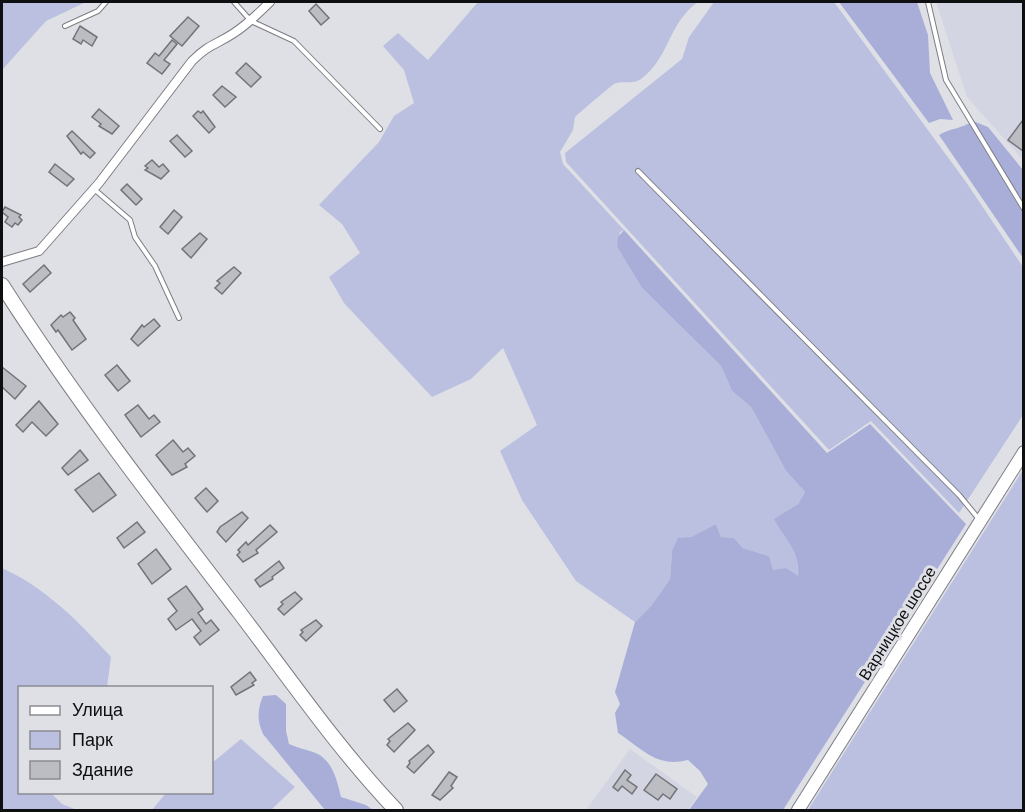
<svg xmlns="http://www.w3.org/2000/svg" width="1025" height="812" viewBox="0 0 1025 812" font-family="Barlow,sans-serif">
  <rect width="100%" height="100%" fill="#dfe0e6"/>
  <g fill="#d3d5e3">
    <path d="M936,2H1023V160L967,97Z"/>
    <path d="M630,749L697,797L688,810H586Z"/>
  </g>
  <g fill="#bbc0e0">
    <path d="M2,2H86L46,21L2,70Z"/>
    <path d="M478,2H698C668,23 669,59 641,79C633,85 622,80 614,84C611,86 579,113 575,117L573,130L560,152L563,164L624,230L620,232L617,247L642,288L721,366L732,391L751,407L786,471L805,492L798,504L775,519C786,541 799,548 798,576L772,570L769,556L743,548L734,538L721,537L716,524L672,551L670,579L651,606L635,622L576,581L522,500L500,451L537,425L503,348L471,379L432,397L344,303L329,277L360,253L342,224L319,205L379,142L394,116L414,103L404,70L383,46L398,33L428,60Z"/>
    <path d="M714,2H834L966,182L1023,267V415L959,513L871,421L829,450L566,162L565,153L682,59L689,37Z"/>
    <path d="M1023,470V810H808Z"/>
    <path d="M2,568C46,588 78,621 111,657L107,687L20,688V792L51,793L62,804L77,810H2Z"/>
    <path d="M241,739L295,787L271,810H152L166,793L212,792V763Z"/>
  </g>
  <g fill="#a8aed8">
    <path d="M839,2H917L928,35L930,73L953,120L940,119L929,123Z"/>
    <path d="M973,121L988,127L1023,170V258L939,135C950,128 962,129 973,121Z"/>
    <path d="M624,230L827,453L870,424L966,524L783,810H689L708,784L700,771L688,760C656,768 643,749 618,733L615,713L620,704L615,692L635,622L651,606L670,579L672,551L678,538L692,537L716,524L721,537L734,538L743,548L769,556L773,570L786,568L798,576C800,550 785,540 774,519L798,504L805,492L786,471L751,407L732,391L721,366L642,288L617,247L618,237Z"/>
    <path d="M276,695L286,704V731L289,744C298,748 304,749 313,752C332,758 337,780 341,797L366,805L373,810H325L263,734C257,720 257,711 263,696Z"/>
  </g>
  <g fill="#bcbdc3" stroke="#727378" stroke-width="1.5">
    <path d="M316,4L329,18L321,25L309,11Z"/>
    <path d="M188,17L199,26L182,46L170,36Z"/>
    <path d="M80,26L97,37L92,46L83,40L81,44L73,39Z"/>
    <path d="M172,40L177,44L164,60L170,64L162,74L147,63L155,53L159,56Z"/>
    <path d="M246,63L261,77L251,87L236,73Z"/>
    <path d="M222,86L236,97L225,107L213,95Z"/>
    <path d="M99,109L119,126L112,134L99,126L101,124L92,117Z"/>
    <path d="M198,111L201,113L203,111L215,127L209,133L193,116Z"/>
    <path d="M1023,120V151L1008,140Z"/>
    <path d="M72,131L95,153L90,158L83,152L81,154L67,136Z"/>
    <path d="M177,135L192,151L185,157L170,141Z"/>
    <path d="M152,160L159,167L163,164L169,171L161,179L145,170L148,168L145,166Z"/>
    <path d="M55,164L74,179L67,186L49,172Z"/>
    <path d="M127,184L142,199L136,205L121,190Z"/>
    <path d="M5,207L21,215L19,217L22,220L18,225L15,223L12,227L5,222L8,217L2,212Z"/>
    <path d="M174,210L182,217L168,234L160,227Z"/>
    <path d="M200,233L207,239L191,258L182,249Z"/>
    <path d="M44,265L51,273L30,292L23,284Z"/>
    <path d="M234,267L241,273L222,294L215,288L220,283L217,281Z"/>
    <path d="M70,312L75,318L73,320L86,339L72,350L58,330L56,332L51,325L61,315L63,317Z"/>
    <path d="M154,319L160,326L138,346L131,339L142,325L144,327Z"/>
    <path d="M117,365L130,381L118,391L105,375Z"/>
    <path d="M2,367L26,386L15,399L2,387Z"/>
    <path d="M39,401L58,424L46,436L32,422L23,432L16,425Z"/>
    <path d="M138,405L149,419L154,415L160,422L141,437L125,415Z"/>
    <path d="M173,440L183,452L188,448L195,456L185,464L187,467L172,475L156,455Z"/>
    <path d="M80,450L88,460L68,475L62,468Z"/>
    <path d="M99,473L116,495L93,512L75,490Z"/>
    <path d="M206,488L218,501L207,512L195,498Z"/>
    <path d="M242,512L248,518L226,542L217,532L220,527Z"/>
    <path d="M137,522L145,532L124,548L117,538Z"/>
    <path d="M270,525L277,532L256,550L258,553L243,562L237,555L240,552L238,550L246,542L248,545Z"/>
    <path d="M156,549L171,569L152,584L138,564Z"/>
    <path d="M279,561L284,568L272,577L273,579L260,587L255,580Z"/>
    <path d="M186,586L203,609L198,613L206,624L211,620L219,630L200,645L194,637L201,631L192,619L176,630L168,619L177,611L168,599Z"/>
    <path d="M295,592L302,599L284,615L278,609L283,604L281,602Z"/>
    <path d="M316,620L322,626L306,641L300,635L303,632L301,630Z"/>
    <path d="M250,672L256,680L252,683L254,685L236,695L231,687Z"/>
    <path d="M397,689L407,701L394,712L384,700Z"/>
    <path d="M408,723L415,730L394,752L387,745L390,741L388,739Z"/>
    <path d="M428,745L434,752L414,773L407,767L410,763L409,761Z"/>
    <path d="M625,770L631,775L627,780L637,787L632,794L622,786L618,791L613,787Z"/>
    <path d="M449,772L457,777L451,786L453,788L440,800L432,795Z"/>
    <path d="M656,774L677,789L670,799L663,794L658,800L644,790Z"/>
  </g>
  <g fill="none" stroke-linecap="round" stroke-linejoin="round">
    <defs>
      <g id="lane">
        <path d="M234,2L251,21L294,41L380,129"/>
        <path d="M928,2L946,80L1024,209"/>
        <path d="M65,26L98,11L106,2"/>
        <path d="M638,171L959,495L978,518"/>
        <path d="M94,189L130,220L135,237L155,266L179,318"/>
      </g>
      <path id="street" d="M2,262L39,251L99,183L192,61C209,44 216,45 234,33C248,24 259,13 270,2"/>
      <path id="secondary" d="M798,810L1024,452"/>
      <path id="primary" d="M2,285C75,399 157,505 239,612C290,679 338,749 396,810"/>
    </defs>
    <use href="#lane" stroke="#7d7e84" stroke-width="6"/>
    <use href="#street" stroke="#7d7e84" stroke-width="10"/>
    <use href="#secondary" stroke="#7d7e84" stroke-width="14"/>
    <use href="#primary" stroke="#7d7e84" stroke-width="16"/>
    <use href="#lane" stroke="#fff" stroke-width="4"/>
    <use href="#street" stroke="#fff" stroke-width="8"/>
    <use href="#secondary" stroke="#fff" stroke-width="12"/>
    <use href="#primary" stroke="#fff" stroke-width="14"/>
  </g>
  <g text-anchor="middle" stroke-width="6" stroke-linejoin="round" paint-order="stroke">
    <g font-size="16" fill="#0e0f11" stroke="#dfe0e6">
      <text transform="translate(897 623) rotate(-58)" y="6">Варницкое шоссе</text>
    </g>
  </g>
  <rect width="1025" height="812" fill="none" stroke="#0e0f11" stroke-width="6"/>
  <rect x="18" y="686" width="195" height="108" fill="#dfe0e6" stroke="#8b8c91" stroke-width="1.5"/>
  <rect x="30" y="706" width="30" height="9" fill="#ffffff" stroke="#8b8c91" stroke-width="1.5"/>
  <text x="72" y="716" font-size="18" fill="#0e0f11">Улица</text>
  <rect x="30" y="731" width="30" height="18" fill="#bbc0e0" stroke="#8b8c91" stroke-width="1.5"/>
  <text x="72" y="746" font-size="18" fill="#0e0f11">Парк</text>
  <rect x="30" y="761" width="30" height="18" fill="#bcbdc3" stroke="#8b8c91" stroke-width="1.5"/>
  <text x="72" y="776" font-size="18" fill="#0e0f11">Здание</text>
</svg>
